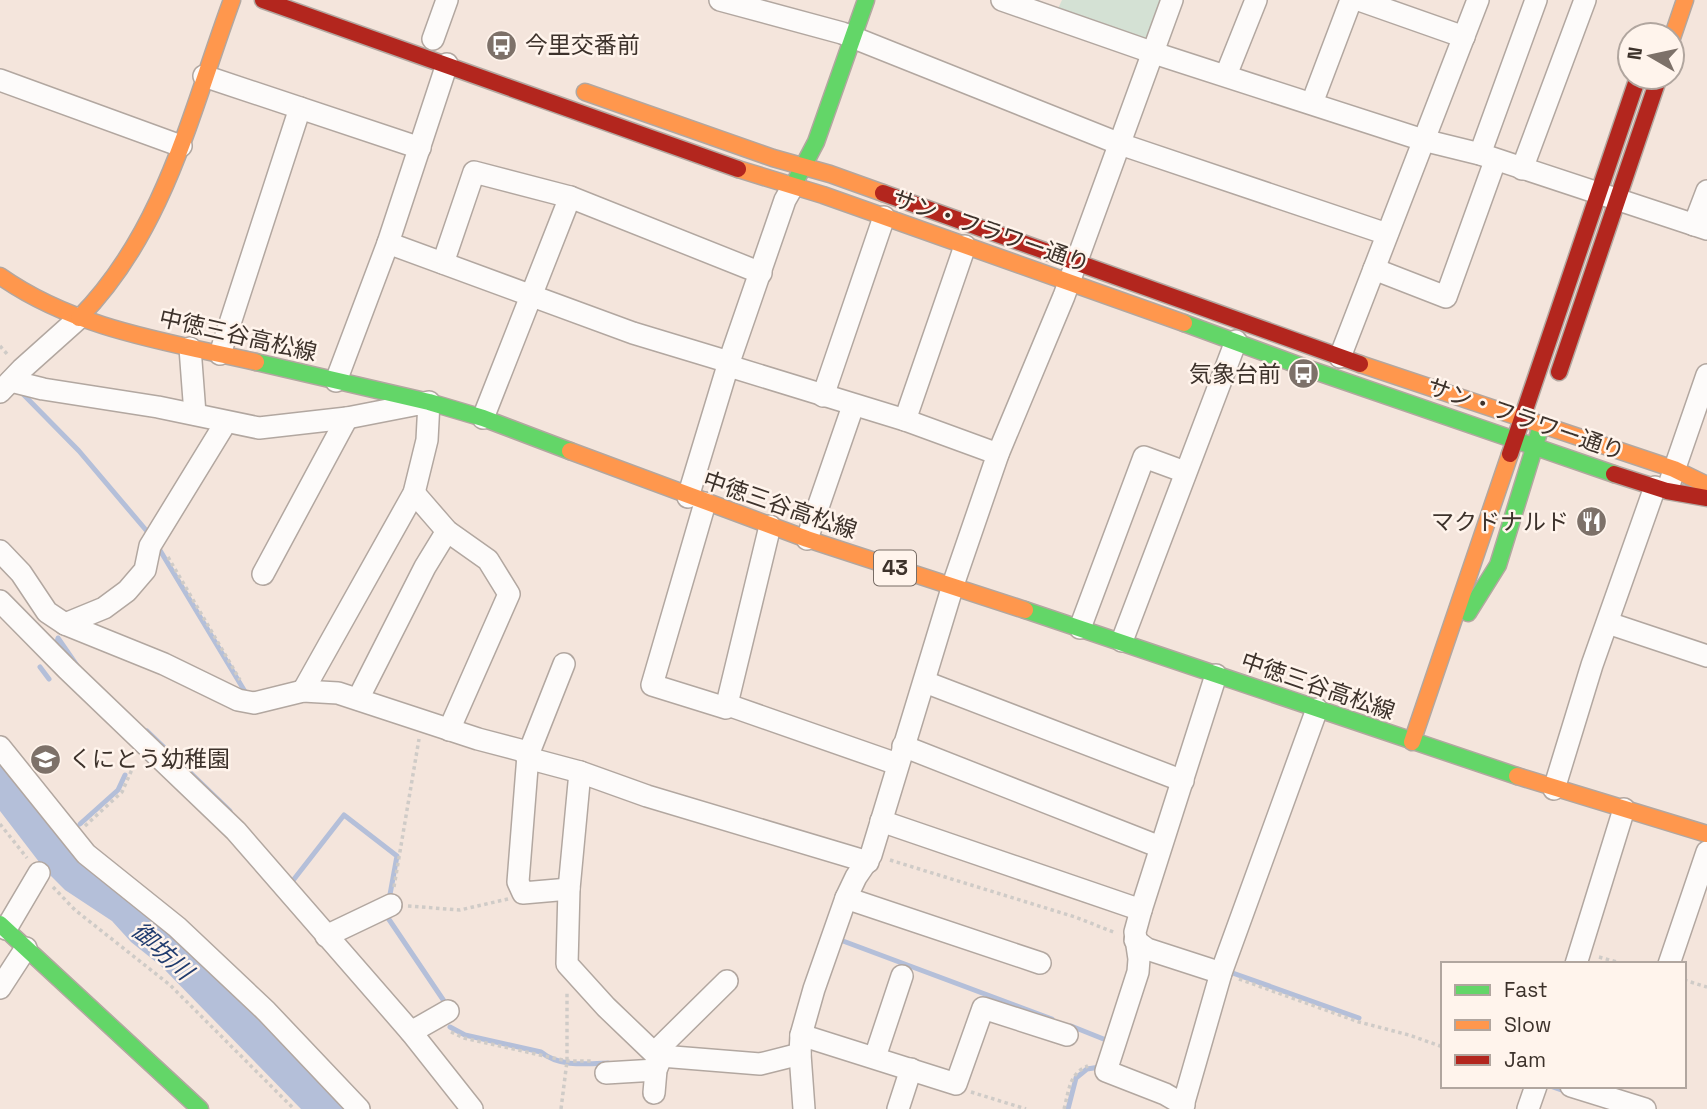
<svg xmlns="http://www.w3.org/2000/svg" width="1707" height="1109" viewBox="0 0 1707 1109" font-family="'Space Grotesk','Noto Sans JP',sans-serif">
  <rect width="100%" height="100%" fill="#f4e5dc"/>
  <path fill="#d4e1d4" d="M1062,0H1162L1147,42L1057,11Z"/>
  <path fill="#b4bfd9" d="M0,758L205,958L351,1109H301L161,966L131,942L112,921L65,890L46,871L0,811Z"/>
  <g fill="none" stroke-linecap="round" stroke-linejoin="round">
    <g stroke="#b4bfd9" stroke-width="5">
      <path d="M19,390L79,451L151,536"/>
      <path d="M158,547L247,695"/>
      <path d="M57,642L58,638L78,667"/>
      <path d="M40,667L49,679"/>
      <path d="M147,731L230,811"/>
      <path d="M80,824L118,790L125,775"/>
      <path d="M291,883L344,815L397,856L389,900"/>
      <path d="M388,918L446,1004"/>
      <path d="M843,941L1052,1019"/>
      <path d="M1227,971L1359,1018"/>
      <path d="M1071,1026L1111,1042"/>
      <path d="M450,1027L465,1035L541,1052C559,1067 586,1064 608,1063"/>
      <path d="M1550,1086L1567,1092"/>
      <path d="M1068,1109L1076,1078L1087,1069L1100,1067"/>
    </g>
    <defs>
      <g id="street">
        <path d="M720,0L842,33L1120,144L1387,234"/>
        <path d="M1002,0L1154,53L1423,140L1480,154L1707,229"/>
        <path d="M1359,0L1464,37"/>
        <path d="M433,39L447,0"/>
        <path d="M1226,75L1256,0"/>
        <path d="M204,76L420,148"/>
        <path d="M0,80L181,146"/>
        <path d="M1312,103L1351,0"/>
        <path d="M1480,154L1536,0"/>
        <path d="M1522,169L1585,0"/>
        <path d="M1694,225L1707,191"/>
        <path d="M388,243L633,333L729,362"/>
        <path d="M443,263L474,172L570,197L761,273"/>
        <path d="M1374,269L1446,297L1495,161"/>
        <path d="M190,348L195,414"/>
        <path d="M220,354L300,108"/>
        <path d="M1340,357L1478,0"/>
        <path d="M729,366L905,420L998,454"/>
        <path d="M11,381L43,389L158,407L259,428L347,418L429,402L427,440L414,493L303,691"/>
        <path d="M336,381L388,243L447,64"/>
        <path d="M0,392L22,369L79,318"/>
        <path d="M823,396L884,217"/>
        <path d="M483,418L570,197"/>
        <path d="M905,420L965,246"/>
        <path d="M1670,482L1707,375"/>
        <path d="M414,493L447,531L488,560L509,594L449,730"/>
        <path d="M688,497L729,362L785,200L793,186"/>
        <path d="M705,503L652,685L726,708L770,526"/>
        <path d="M807,539L853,406"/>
        <path d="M0,551L21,573L47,612L65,624L164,664L238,700L254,703L303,691L338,693L478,739L520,750L535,760L580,772L647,796L868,862"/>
        <path d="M263,574L347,418"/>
        <path d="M0,601L67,669L236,831L411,1032L472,1109"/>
        <path d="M1608,623L1707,656"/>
        <path d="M65,624L104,608L127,591L145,570L150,546L226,422"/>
        <path d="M1080,628L1144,457L1185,472"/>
        <path d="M1122,641L1236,341"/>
        <path d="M564,664L528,755L518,882L523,893L569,889"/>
        <path d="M925,682L1183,781"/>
        <path d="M358,699L425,567L447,531"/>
        <path d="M728,705L897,764"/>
        <path d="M903,746L1160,847"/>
        <path d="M0,747L86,854L177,927L266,1011L359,1109"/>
        <path d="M580,772L569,889L567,964L606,1007L654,1053L661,1056L760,1064L800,1054"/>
        <path d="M1554,789L1592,665L1655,487"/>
        <path d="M881,821L1141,910"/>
        <path d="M846,898L1040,963"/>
        <path d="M6,929L39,873"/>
        <path d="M326,936L391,905"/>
        <path d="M1135,940L1147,949L1221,973"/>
        <path d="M1576,964L1624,809"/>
        <path d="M1669,964L1707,852"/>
        <path d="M0,988L26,948"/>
        <path d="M411,1032L448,1011"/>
        <path d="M801,1035L956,1084L983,1008L1067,1035"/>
        <path d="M654,1053L727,981"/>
        <path d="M875,1057L902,976"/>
        <path d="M606,1073L656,1070"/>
        <path d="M1571,1086L1645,1109"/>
        <path d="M654,1093L656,1070L661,1058"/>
        <path d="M1184,1105L1165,1094L1106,1071L1138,972L1139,959L1135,932L1141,910L1216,675"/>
        <path d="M804,1109L800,1054L801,1035L814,989L846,898L856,877L871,855L954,582L998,454L1064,296L1172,0"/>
        <path d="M898,1109L911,1069"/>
        <path d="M1182,1109L1221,973L1317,709"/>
        <path d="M1528,1109L1536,1086"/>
      </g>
      <g id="fast">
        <path d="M795,182L816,142L866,0"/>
        <path d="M1184,323L1306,368L1614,474"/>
        <path d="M256,362L429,402L483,418L570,451"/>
        <path d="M1025,610L1517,776"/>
        <path d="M1468,613L1498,565L1540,429"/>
        <path d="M0,924L200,1109"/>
      </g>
      <g id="slow">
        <path d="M1672,38L1685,0"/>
        <path d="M585,92L773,158L830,174L883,193"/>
        <path d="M738,169L823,195L1184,323"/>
        <path d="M0,276C75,329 168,342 256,362"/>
        <path d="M79,318C165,231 191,111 232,0"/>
        <path d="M1360,364L1674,469L1707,485"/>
        <path d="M570,451L807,539L1025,610"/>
        <path d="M1412,742L1510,454"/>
        <path d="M1517,776L1707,834"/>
      </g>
      <g id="jam">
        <path d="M263,0L738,169"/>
        <path d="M883,193L1360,364"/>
        <path d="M1559,372L1659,77"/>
        <path d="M1510,454L1638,77"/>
        <path d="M1614,474L1667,491L1707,498"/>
      </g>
    </defs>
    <use href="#street" stroke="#b2a7a0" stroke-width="24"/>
    <use href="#fast" stroke="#b2a7a0" stroke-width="19"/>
    <use href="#slow" stroke="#b2a7a0" stroke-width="19"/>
    <use href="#jam" stroke="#b2a7a0" stroke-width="19"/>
    <g stroke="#cfcbc7" stroke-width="3.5" stroke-dasharray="3.5 3.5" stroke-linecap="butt">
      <path d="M0,346L8,355"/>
      <path d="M168,557L240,680"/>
      <path d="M0,824L27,858"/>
      <path d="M85,826L122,792L133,767L137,763"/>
      <path d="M890,860L1075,917L1116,933"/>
      <path d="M53,887L75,910L170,985L294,1109"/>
      <path d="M394,887L419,739"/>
      <path d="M408,906L460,910L508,899"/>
      <path d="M1599,957L1624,964"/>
      <path d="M1239,979L1359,1022L1409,1035L1443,1047"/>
      <path d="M1684,980L1707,987"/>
      <path d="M451,1032L464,1038L567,1061H593"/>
      <path d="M971,1092L1026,1109"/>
      <path d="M561,1109L567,1061V993"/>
      <path d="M1064,1109C1069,1091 1069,1073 1088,1066"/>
    </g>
    <use href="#street" stroke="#fdfbfa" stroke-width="21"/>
    <use href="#fast" stroke="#63d668" stroke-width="16"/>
    <use href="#slow" stroke="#ff974d" stroke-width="16"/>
    <use href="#jam" stroke="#b3261e" stroke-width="16"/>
  </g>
  <defs>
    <symbol id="bus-disc" viewBox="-11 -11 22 22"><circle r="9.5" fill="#7d7169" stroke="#fff4ec"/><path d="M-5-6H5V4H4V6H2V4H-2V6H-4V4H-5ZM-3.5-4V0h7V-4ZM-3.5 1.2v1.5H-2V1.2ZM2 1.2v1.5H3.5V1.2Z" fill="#fff"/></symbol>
    <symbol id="restaurant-disc" viewBox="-11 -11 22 22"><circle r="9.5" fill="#7d7169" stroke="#fff4ec"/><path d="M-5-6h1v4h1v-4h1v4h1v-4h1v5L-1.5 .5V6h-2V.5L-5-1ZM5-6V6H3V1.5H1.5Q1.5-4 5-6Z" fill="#fff"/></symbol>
    <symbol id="school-disc" viewBox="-11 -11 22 22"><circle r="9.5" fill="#7d7169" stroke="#fff4ec"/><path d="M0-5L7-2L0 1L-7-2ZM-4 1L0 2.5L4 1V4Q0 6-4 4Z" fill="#fff"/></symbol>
  </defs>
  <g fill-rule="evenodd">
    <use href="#bus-disc" x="484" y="28" width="35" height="35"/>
    <use href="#bus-disc" x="1286" y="356" width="35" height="35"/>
    <use href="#restaurant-disc" x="1574" y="504" width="35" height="35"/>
    <use href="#school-disc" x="28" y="742" width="35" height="35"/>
  </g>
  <g text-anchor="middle" stroke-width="5" stroke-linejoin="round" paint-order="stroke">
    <rect fill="#fff4ec" stroke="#776c65" stroke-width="2" x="874" y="550.5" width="42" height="35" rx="5"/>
    <g font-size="21" font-weight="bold" fill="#3d322b">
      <text x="895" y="575">43</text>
    </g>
    <g font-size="23" fill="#3d322b" stroke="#fff4ec" text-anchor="start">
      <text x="525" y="53">今里交番前</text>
      <text x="1281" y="382" text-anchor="end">気象台前</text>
      <text x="1569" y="530" text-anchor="end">マクドナルド</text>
      <text x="69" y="767">くにとう幼稚園</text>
    </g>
    <g font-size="23" fill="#3d322b" stroke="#fff4ec">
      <text transform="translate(991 231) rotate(19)" y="8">サン・フラワー通り</text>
      <text transform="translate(238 335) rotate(13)" y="8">中徳三谷高松線</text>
      <text transform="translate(1526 419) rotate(19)" y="8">サン・フラワー通り</text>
      <text transform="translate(780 505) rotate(19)" y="8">中徳三谷高松線</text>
      <text transform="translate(1318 686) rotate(19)" y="8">中徳三谷高松線</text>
    </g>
    <g font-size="24" font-style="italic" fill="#213c6f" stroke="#fff4ec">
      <text transform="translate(162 951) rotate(42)" y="8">御坊川</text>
    </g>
  </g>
  <rect x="1441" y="962" width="245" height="126" fill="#fff4ec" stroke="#b1a69f" stroke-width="2"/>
  <rect x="1455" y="985" width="35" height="10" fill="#63d668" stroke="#b1a69f" stroke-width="2"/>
  <text x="1504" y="997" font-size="21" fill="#3d322b">Fast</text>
  <rect x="1455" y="1020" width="35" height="10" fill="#ff974d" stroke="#b1a69f" stroke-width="2"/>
  <text x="1504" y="1032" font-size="21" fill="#3d322b">Slow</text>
  <rect x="1455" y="1055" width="35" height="10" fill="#b3261e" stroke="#b1a69f" stroke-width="2"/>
  <text x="1504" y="1067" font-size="21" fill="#3d322b">Jam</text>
  <g transform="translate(1651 56) rotate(279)"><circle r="33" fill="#fff4ec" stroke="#b1a69f" stroke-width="2"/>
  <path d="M0-5L12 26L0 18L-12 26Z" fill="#7d7169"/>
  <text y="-10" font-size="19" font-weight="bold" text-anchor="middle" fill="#3d322b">N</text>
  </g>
</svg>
